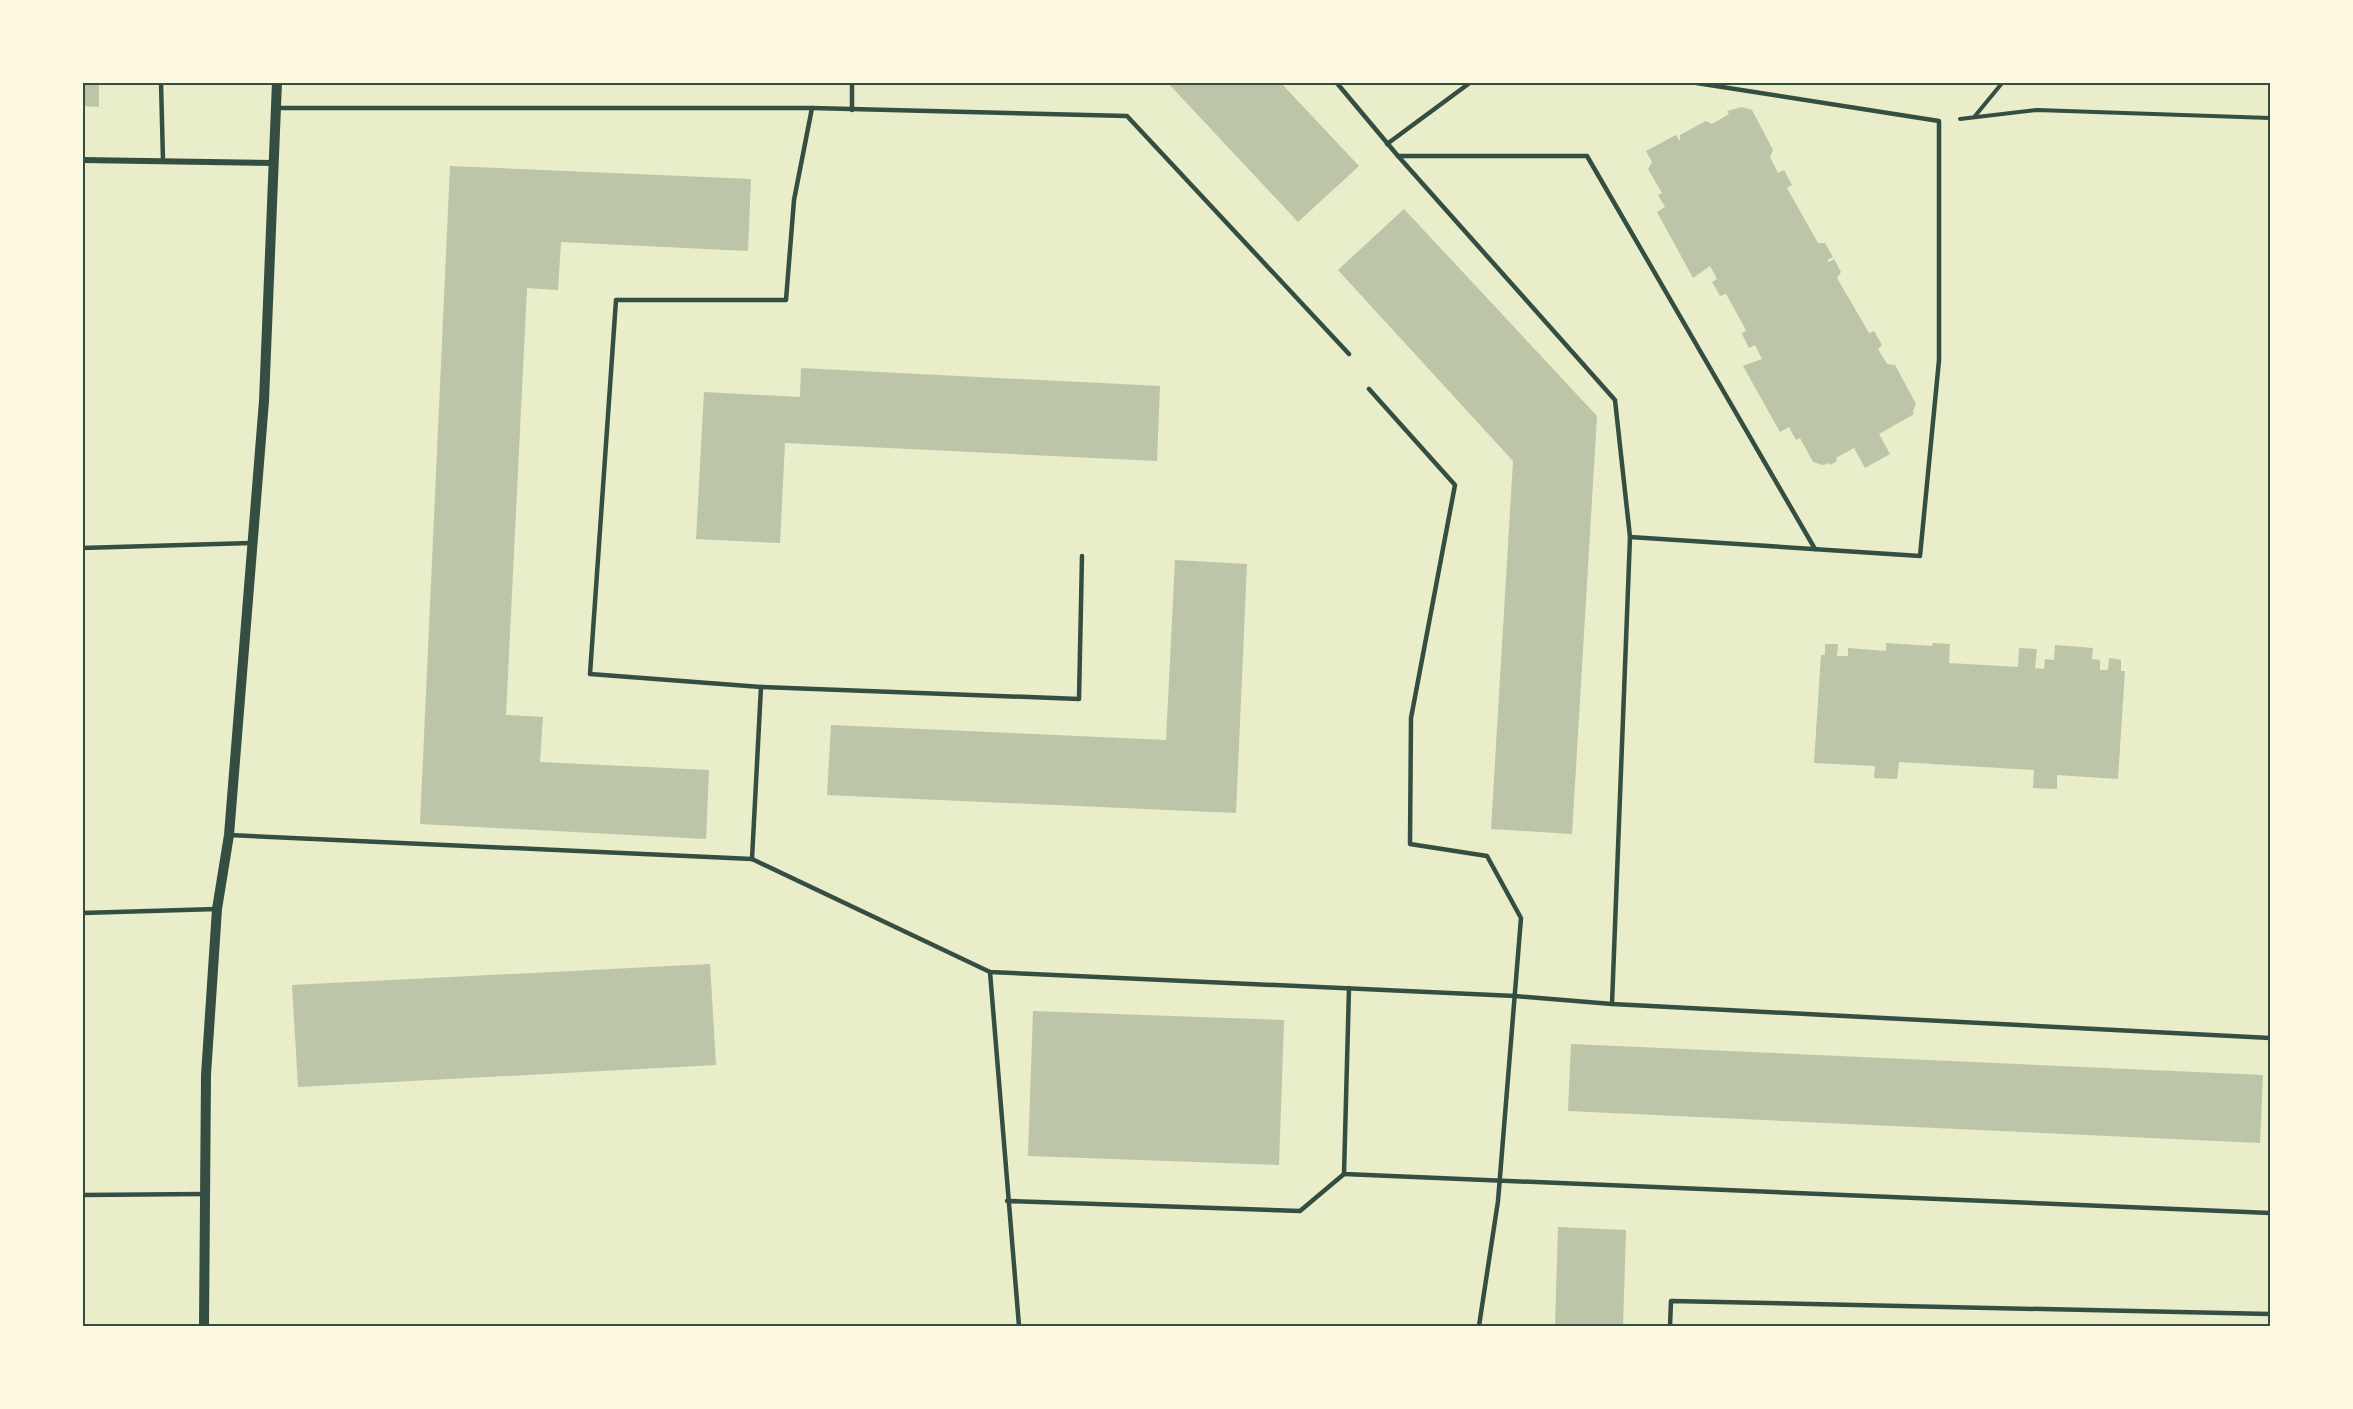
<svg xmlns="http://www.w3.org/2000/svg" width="2353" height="1409" viewBox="0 0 2353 1409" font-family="'Roboto Condensed',sans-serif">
  <rect width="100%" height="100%" fill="#e9edc9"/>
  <g fill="#bcc5a7">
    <path d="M82,82H99V107L82,106Z"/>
    <path d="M1167,82H1280L1359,166L1298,222Z"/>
    <path d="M1742,107L1752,110L1773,150L1770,157L1778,173L1784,170L1792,185L1787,188L1818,243H1825L1833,257L1827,260L1829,262L1834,259L1841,272L1837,278L1869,333L1874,331L1882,345L1878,349L1887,364L1895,365L1916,404L1913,411L1914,414L1879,434L1890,454L1865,468L1854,448L1836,458L1837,461L1830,465L1829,463L1823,465L1813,462L1800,438L1796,440L1789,427L1780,432L1743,366L1762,359L1755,345L1749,348L1742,334L1746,330L1726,294L1720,296L1712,282L1717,279L1710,266L1693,278L1657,212L1665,207L1658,195L1662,193L1648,169L1652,162L1646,151L1676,135L1680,141V135L1706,121L1712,124L1729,114L1727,111Z"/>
    <path d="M450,166L751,179L748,251L561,242L558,290L527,288L506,715L543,717L540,762L709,770L706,839L420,824Z"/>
    <path d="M1404,209L1597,416L1572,834L1491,829L1513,461L1338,270Z"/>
    <path d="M801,368L1160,386L1157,461L785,443L780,543L696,539L704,392L800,397Z"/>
    <path d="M1175,560L1247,564L1236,813L827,795L831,725L1166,740Z"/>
    <path d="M1886,643L1932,646L1933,643L1950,644L1949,663L2018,667L2019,648L2037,649L2035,668L2044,669L2045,659L2054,660L2055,645L2093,648L2092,659L2100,660V670H2108L2109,658L2121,660V671H2125L2118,779L2057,775V789L2033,788L2034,770L1899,762L1897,779L1874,778L1875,766L1814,763L1821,655H1825V644H1838L1837,656H1848V648L1886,651Z"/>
    <path d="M710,964L716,1065L298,1087L292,985Z"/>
    <path d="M1033,1011L1284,1020L1279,1165L1028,1156Z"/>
    <path d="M1571,1044L2263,1075L2260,1143L1568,1111Z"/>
    <path d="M1558,1227L1626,1230L1623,1326H1555Z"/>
    <path d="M1058,1324L1074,1325V1326H1058Z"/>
  </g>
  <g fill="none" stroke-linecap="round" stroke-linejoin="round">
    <g stroke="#344e41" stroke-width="4">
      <path d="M1975,116L2003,82"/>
      <path d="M1960,119L2037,110L2270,118"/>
    </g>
    <g stroke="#344e41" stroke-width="4.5">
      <path d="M161,82L163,161"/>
      <path d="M1336,82L1398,156L1615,400L1630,537L1612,1004"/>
      <path d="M812,108L1127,116L1349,354"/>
      <path d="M852,110V82"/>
      <path d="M1387,144L1471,82"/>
      <path d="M1398,156H1587L1815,549"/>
      <path d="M1369,389L1455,485L1411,718L1410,844L1487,856L1521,918L1498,1201L1479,1326"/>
      <path d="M1630,537L1920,556L1939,360V121L1690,82"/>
      <path d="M82,548L251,543"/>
      <path d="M761,687L1079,699L1082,556"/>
      <path d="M229,835L752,859L761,687L590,674L616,300H786L794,200L812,108H277"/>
      <path d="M752,859L990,972L1515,996L1612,1004L2270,1038"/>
      <path d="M82,913L217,909"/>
      <path d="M990,972L1019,1326"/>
      <path d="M1349,988L1344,1174L2270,1213"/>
      <path d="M82,1195L204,1194"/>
      <path d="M1007,1201L1300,1211L1344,1174"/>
      <path d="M1670,1326L1671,1301L2270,1314"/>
    </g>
    <path stroke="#344e41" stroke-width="6" d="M82,160L274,163"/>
    <path stroke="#344e41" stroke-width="10" d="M204,1326L206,1075L217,909L229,835L264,401L277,82"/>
  </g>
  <rect width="2353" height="1409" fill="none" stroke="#fefae0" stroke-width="168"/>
  <rect x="84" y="84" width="2185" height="1241" fill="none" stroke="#344e41" stroke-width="2"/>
</svg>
